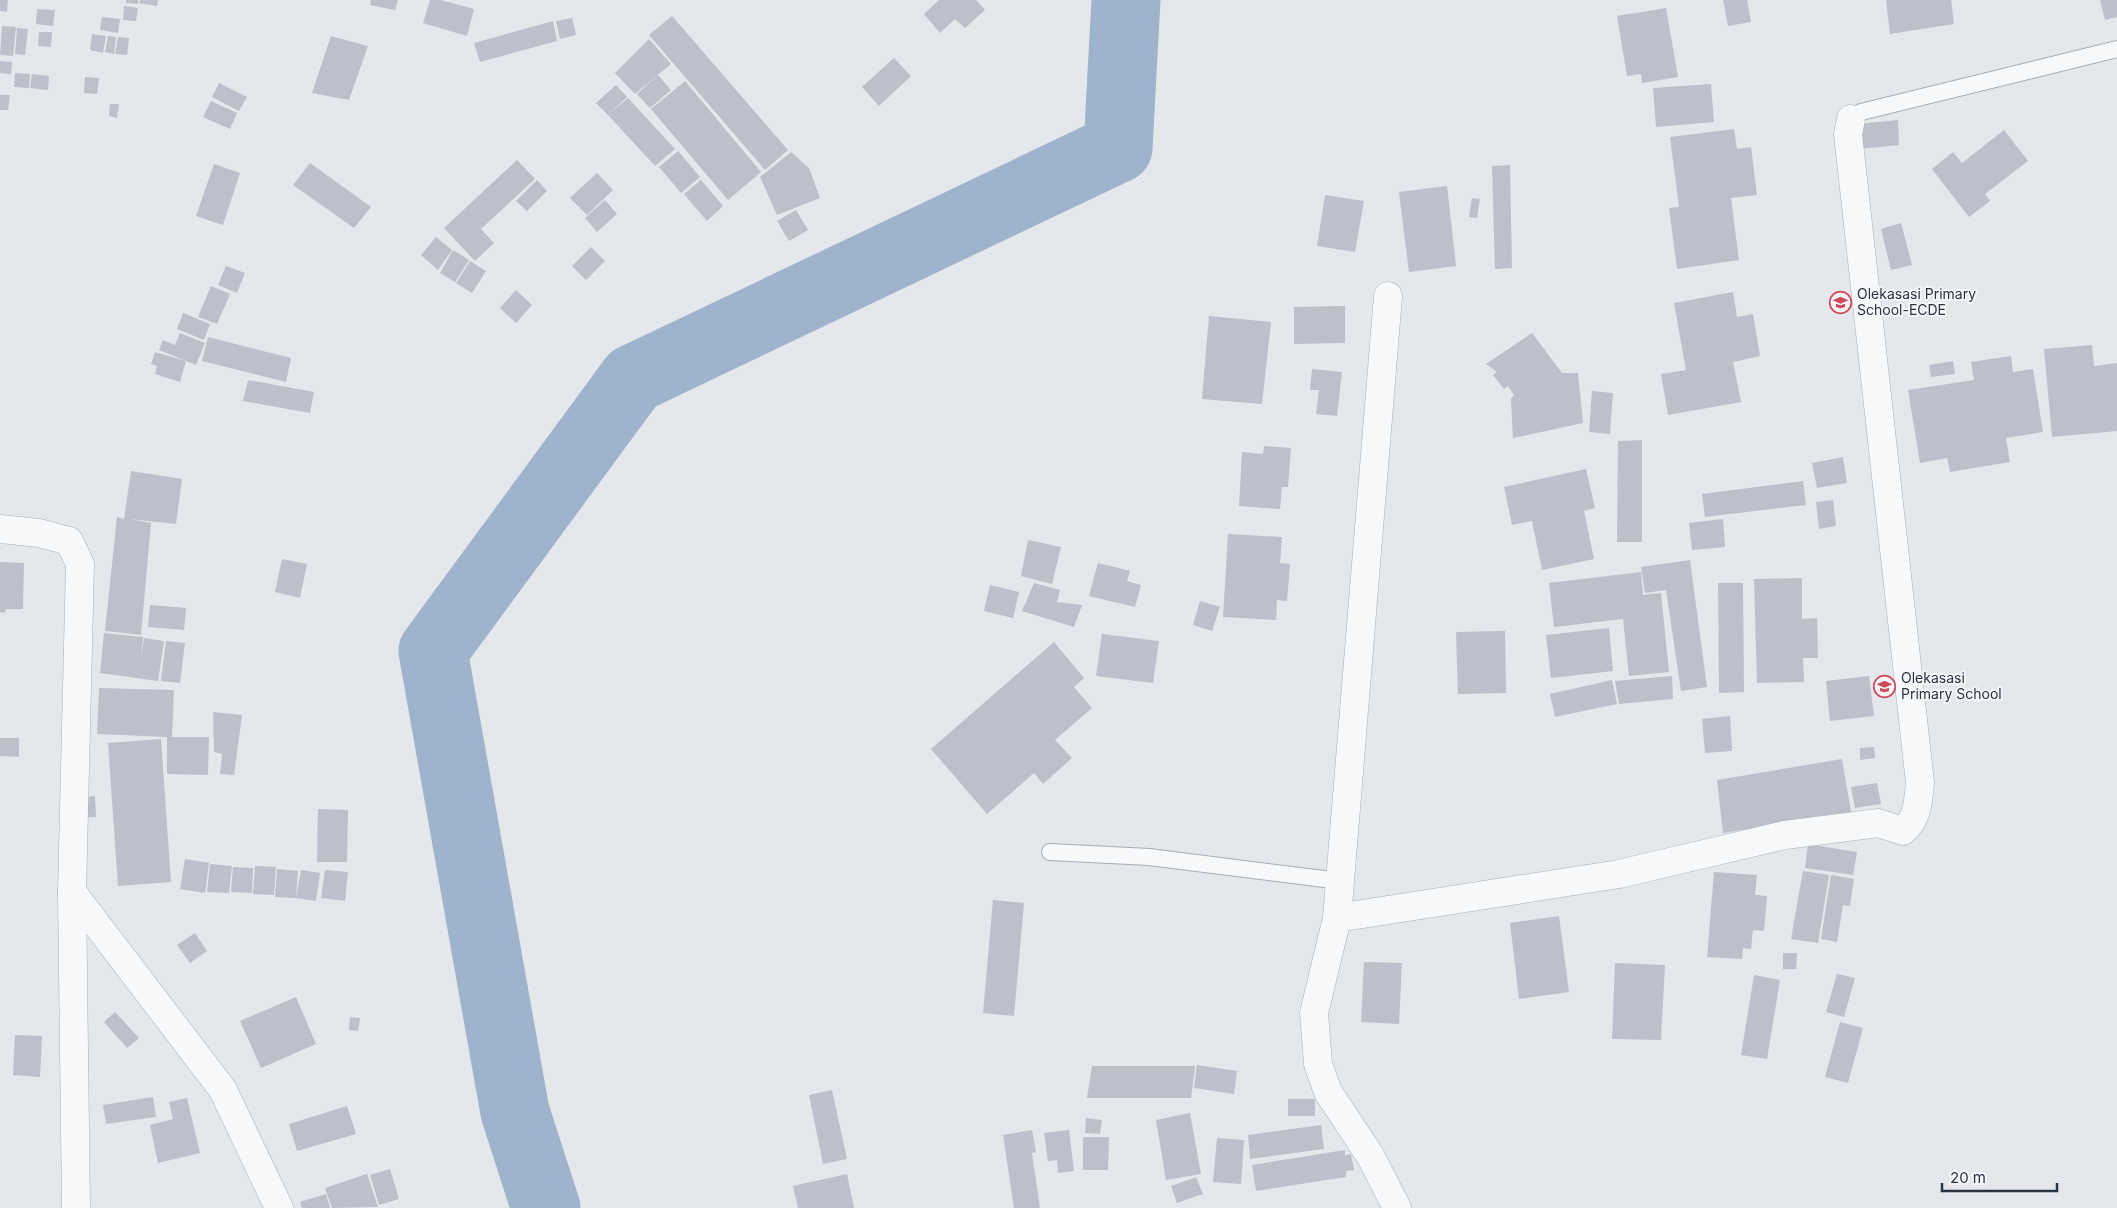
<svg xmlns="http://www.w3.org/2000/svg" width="2117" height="1208" viewBox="0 0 2117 1208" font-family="Inter,sans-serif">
  <rect width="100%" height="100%" fill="#e4e7ec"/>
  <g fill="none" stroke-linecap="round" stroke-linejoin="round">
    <path stroke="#9fb4cc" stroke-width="69" d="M546,1208L515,1112L433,651L633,379L1118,148L1126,0"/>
  </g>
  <g fill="#bbc0ca">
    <path d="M0,0H8L7,12L0,11Z"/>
    <path d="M126,0H138V4L126,3Z"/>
    <path d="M140,0H158L157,6L139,3Z"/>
    <path d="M371,0H398L395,10L370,5Z"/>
    <path d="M430,0H441L474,9L467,36L423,23Z"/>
    <path d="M939,0H976L985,10L965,28L955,19L940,33L924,14Z"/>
    <path d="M1723,0H1747L1751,22L1728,26Z"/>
    <path d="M1886,0H1951L1954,24L1890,34Z"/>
    <path d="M2100,0H2117V17L2105,20Z"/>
    <path d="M124,6L138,8L136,21L123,20Z"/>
    <path d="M1666,8L1678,77L1642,83L1641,74L1627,76L1617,16Z"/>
    <path d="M37,9L55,10L53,26L36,24Z"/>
    <path d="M672,16L788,150L765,170L649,35Z"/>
    <path d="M102,17L120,19L118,33L100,30Z"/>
    <path d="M572,18L576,35L560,39L556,21Z"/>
    <path d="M553,21L557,41L480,62L474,43Z"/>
    <path d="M2,26L16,27L13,56L0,55Z"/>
    <path d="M17,28L28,29L25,55L15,54Z"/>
    <path d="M39,32H52L51,47L38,46Z"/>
    <path d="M92,34L106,36L103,53L90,50Z"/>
    <path d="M108,36L116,37L114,54L105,52Z"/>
    <path d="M331,36L368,46L349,100L312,93Z"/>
    <path d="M118,37L129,38L127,55L115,54Z"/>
    <path d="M649,39L671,64L635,94L615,73Z"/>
    <path d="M894,58L911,76L879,106L862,87Z"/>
    <path d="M0,61L12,62L11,74L0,73Z"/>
    <path d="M15,73L30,74L29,88L14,87Z"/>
    <path d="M32,74L49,76L48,90L30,88Z"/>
    <path d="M658,75L671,90L650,108L637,94Z"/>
    <path d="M85,77L99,78L97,94L84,93Z"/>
    <path d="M685,81L761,172L728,200L651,109Z"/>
    <path d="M219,83L247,97L239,111L212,97Z"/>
    <path d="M1711,84L1714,122L1656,127L1653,88Z"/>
    <path d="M616,85L627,97L608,115L596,103Z"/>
    <path d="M0,95H10L8,110H0Z"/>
    <path d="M628,98L675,149L655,166L608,115Z"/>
    <path d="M211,101L237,113L230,129L203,117Z"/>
    <path d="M110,104H119L117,118L109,116Z"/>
    <path d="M1898,120L1899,145L1860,149L1858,124Z"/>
    <path d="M1734,129L1737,149L1751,147L1757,195L1731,198L1739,260L1677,269L1669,208L1679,207L1670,137Z"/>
    <path d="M2004,130L2028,161L1985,194L1990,201L1969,217L1932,169L1953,152L1962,163Z"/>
    <path d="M678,151L700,177L681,193L659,167Z"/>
    <path d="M791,152L809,168L820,198L777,215L760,177Z"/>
    <path d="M517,160L535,179L481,229L494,243L475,261L444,228Z"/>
    <path d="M310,163L371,207L354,228L293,185Z"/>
    <path d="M214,164L240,173L223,225L196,216Z"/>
    <path d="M1510,165L1512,268L1495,269L1492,166Z"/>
    <path d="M597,173L613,190L587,215L570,198Z"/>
    <path d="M537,180L547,191L527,211L516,201Z"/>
    <path d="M701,180L723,206L707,221L684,194Z"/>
    <path d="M1447,186L1456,266L1409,272L1399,192Z"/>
    <path d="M1325,195L1364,201L1355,252L1317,246Z"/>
    <path d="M1472,198L1480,199L1477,218L1469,217Z"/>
    <path d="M605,200L617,214L597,232L585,218Z"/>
    <path d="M796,210L808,230L789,241L777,221Z"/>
    <path d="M1901,223L1912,265L1891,270L1881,229Z"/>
    <path d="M436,237L452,250L438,270L421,255Z"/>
    <path d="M591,247L605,261L586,280L572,266Z"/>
    <path d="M453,250L469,260L455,282L440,273Z"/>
    <path d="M470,261L486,271L472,293L456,283Z"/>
    <path d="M226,266L245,273L237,293L218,285Z"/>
    <path d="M211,286L230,294L217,324L198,317Z"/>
    <path d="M516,290L532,305L516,323L500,308Z"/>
    <path d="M1733,292L1737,317L1753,314L1760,356L1733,362L1741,402L1668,415L1661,374L1686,370L1674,303Z"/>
    <path d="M1345,306V343L1294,344V307Z"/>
    <path d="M183,313L210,324L204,340L177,329Z"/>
    <path d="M1209,316L1271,322L1262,404L1202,399Z"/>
    <path d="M180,333L205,343L196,365L159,350L163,340L175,345Z"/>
    <path d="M1532,333L1562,373H1578L1583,423L1513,438L1511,399L1514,395L1508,386L1504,389L1493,375L1497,372L1486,364Z"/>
    <path d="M208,337L291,358L286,382L202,361Z"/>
    <path d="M2092,345L2094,366L2117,363V431L2052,437L2044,349Z"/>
    <path d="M155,352L186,361L180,382L155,374L157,366L151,364Z"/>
    <path d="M2011,356L2013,372L2033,369L2043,432L2006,438L2010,462L1950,472L1947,458L1920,463L1908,390L1974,380L1971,362Z"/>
    <path d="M1953,361L1955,374L1931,377L1929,365Z"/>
    <path d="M1312,369L1342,372L1337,416L1316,414L1319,390H1310Z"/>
    <path d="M248,380L314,392L310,413L243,401Z"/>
    <path d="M1592,391L1613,393L1610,434L1589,432Z"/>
    <path d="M1642,440V542H1617L1618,441Z"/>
    <path d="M1264,446L1291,448L1288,487H1282L1280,509L1239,506L1242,452L1263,454Z"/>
    <path d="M1843,457L1847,483L1817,488L1812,463Z"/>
    <path d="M1586,469L1595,508L1584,511L1594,559L1542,570L1532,521L1512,525L1504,487Z"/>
    <path d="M131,471L182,479L176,524L130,519L151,523L141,635L105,631L117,517L124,519Z"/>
    <path d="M1803,481L1806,505L1705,517L1702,494Z"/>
    <path d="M1833,500L1836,526L1819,529L1816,502Z"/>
    <path d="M1723,519L1725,547L1692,550L1689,523Z"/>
    <path d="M1228,534L1282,537L1280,563L1290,564L1287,601L1277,600L1276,620L1223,617Z"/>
    <path d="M1028,540L1061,547L1052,584L1021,576Z"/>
    <path d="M282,559L307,564L300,598L275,592Z"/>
    <path d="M1690,560L1707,687L1681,691L1666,590L1645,593L1641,567Z"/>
    <path d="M0,562L24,563L23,609H6L5,613L0,612Z"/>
    <path d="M1098,563L1130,571L1127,581L1141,585L1135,607L1089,596Z"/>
    <path d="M1641,572L1643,595L1661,593L1669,672L1629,676L1623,619L1554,627L1549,583Z"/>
    <path d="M1802,578V619L1817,618L1818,658H1803L1804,682L1757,683L1754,579Z"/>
    <path d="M1034,583L1060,590L1057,602L1082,605L1074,627L1022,611Z"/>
    <path d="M1718,583H1743L1744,692L1719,693Z"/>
    <path d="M990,585L1019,592L1013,618L984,611Z"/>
    <path d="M1200,601L1220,607L1212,631L1193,625Z"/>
    <path d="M150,605L186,608L184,630L148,627Z"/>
    <path d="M1609,628L1613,671L1551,678L1546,635Z"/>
    <path d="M1505,631L1506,693L1458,694L1456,632Z"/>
    <path d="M104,633L143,637L141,661L144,638L164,641L158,681L100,673Z"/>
    <path d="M1102,634L1159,641L1153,683L1096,676Z"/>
    <path d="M166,641L185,643L180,683L161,681Z"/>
    <path d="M1054,642L1084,678L1074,687L1092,708L1055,740L1072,758L1043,784L1034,773L987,814L931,749Z"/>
    <path d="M1672,676L1673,699L1619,704L1615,681Z"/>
    <path d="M1869,676L1874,716L1830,721L1826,681Z"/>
    <path d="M1612,680L1617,704L1555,717L1550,694Z"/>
    <path d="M99,688L174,690L172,737H209L208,775L167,774V737L97,734Z"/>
    <path d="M213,712L242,715L234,775L220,774L222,754L214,752Z"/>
    <path d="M1730,716L1732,751L1705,753L1702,719Z"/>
    <path d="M0,738H19V757L0,756Z"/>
    <path d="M161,739L171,882L118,886L108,743Z"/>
    <path d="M1874,747L1875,758L1860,760V748Z"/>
    <path d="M1842,759L1851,812L1723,833L1717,780Z"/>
    <path d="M1877,783L1881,804L1855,808L1851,787Z"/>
    <path d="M95,796L96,817H80L79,798Z"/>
    <path d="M318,809L348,810L347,862H317Z"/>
    <path d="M1808,844L1857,852L1853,875L1805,868Z"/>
    <path d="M185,859L209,863L205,893L180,889Z"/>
    <path d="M210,864L232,866L229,893L207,892Z"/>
    <path d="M255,866L276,867L274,895L253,894Z"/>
    <path d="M233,867L253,868L252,893L231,892Z"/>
    <path d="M277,869L298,871L296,898L275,897Z"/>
    <path d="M301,870L320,873L316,901L296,898Z"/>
    <path d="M325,870L348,872L345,901L321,898Z"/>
    <path d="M1803,871L1829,875L1818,943L1791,939Z"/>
    <path d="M1714,872L1757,875L1755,895L1767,896L1764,931L1753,930L1751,949L1743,948L1742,959L1707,957Z"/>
    <path d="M1831,875L1854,879L1850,906L1843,905L1837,942L1821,939Z"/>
    <path d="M993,900L1024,903L1014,1016L983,1013Z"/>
    <path d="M1559,916L1569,992L1519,999L1510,923Z"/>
    <path d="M195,933L207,951L190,963L177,945Z"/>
    <path d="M1783,953H1797L1796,969H1783Z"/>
    <path d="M1364,962L1402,963L1399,1024L1361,1022Z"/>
    <path d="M1615,963L1665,965L1661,1040L1612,1039Z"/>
    <path d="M1837,974L1855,978L1844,1017L1826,1012Z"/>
    <path d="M1754,975L1780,980L1767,1059L1741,1055Z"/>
    <path d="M296,997L316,1044L261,1068L240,1021Z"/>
    <path d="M115,1012L139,1038L127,1048L104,1022Z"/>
    <path d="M350,1017L360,1018L358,1031L349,1030Z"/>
    <path d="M1840,1022L1863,1028L1848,1083L1825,1077Z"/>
    <path d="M15,1035L42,1036L40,1077L13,1075Z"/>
    <path d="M1197,1065L1237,1071L1234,1094L1194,1088Z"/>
    <path d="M1092,1066H1195L1191,1098H1087Z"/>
    <path d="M832,1090L847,1159L823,1164L809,1095Z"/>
    <path d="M153,1097L156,1117L106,1124L103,1105Z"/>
    <path d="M187,1098L200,1153L158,1163L150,1125L173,1119L169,1102Z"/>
    <rect x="1288" y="1099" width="27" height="17"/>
    <path d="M347,1106L356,1134L297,1151L289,1124Z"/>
    <path d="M1190,1113L1201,1174L1166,1180L1156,1120Z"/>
    <path d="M1086,1118L1102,1120L1100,1134L1085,1133Z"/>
    <path d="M1321,1125L1324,1149L1250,1159L1248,1135Z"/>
    <path d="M1032,1130L1036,1152L1032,1153L1040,1208H1014L1003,1135Z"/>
    <path d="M1069,1130L1074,1171L1058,1173L1057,1160L1048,1161L1044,1133Z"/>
    <path d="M1083,1137H1109L1108,1170H1083Z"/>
    <path d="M1217,1138L1244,1140L1241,1184L1213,1182Z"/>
    <path d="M1345,1150V1155L1351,1154L1354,1170L1346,1171V1177L1256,1191L1252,1165Z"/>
    <path d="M390,1169L399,1199L379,1205L370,1175Z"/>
    <path d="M367,1174L378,1207L332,1208L325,1188Z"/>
    <path d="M847,1174L854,1208H798L793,1186Z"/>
    <path d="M1196,1177L1203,1194L1177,1203L1171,1186Z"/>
    <path d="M326,1194L330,1208H302L300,1202Z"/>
  </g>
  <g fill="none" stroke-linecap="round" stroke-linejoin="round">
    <defs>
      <g id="service">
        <path d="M1851,119L1861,112L2117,49"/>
        <path d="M1050,852L1149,857L1340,881"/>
      </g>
      <g id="minor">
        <path d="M1388,296L1337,918L1314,1013L1318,1064L1328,1092L1371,1157L1397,1208"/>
        <path d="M0,529L39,533L69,541L80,564L72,892L76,1208"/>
        <path d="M72,892L223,1090L279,1208"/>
        <path d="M1337,918L1619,874L1785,835L1878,823L1903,831C1918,818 1918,802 1920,783L1848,134L1851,119"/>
      </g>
    </defs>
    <use href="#service" stroke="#a9aeb7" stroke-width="18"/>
    <use href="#minor" stroke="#a9aeb7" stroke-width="29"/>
    <use href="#service" stroke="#f7f8fa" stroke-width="16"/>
    <use href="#minor" stroke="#f7f8fa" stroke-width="28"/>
  </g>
  <defs>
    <symbol id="school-ring" viewBox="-11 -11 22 22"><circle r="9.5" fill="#f4f6f9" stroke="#d1495b" stroke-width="1.5"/><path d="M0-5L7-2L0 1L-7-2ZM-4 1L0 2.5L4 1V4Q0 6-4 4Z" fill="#d1495b"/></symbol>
  </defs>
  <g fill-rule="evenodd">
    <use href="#school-ring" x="1828" y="290" width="25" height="25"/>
    <use href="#school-ring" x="1872" y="674" width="25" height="25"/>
  </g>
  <g text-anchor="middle" stroke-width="4" stroke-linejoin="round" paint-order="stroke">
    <g font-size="14" fill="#2b3445" stroke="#f4f6f9" text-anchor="start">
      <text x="1857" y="299">Olekasasi Primary<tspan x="1857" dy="16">School-ECDE</tspan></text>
      <text x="1901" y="683">Olekasasi<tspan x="1901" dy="16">Primary School</tspan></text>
    </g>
  </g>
  <path d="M1942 1183v8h115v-8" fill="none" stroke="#2b3445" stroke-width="2.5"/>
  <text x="1950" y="1183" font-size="15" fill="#2b3445" stroke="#f4f6f9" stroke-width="4" paint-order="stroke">20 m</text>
</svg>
